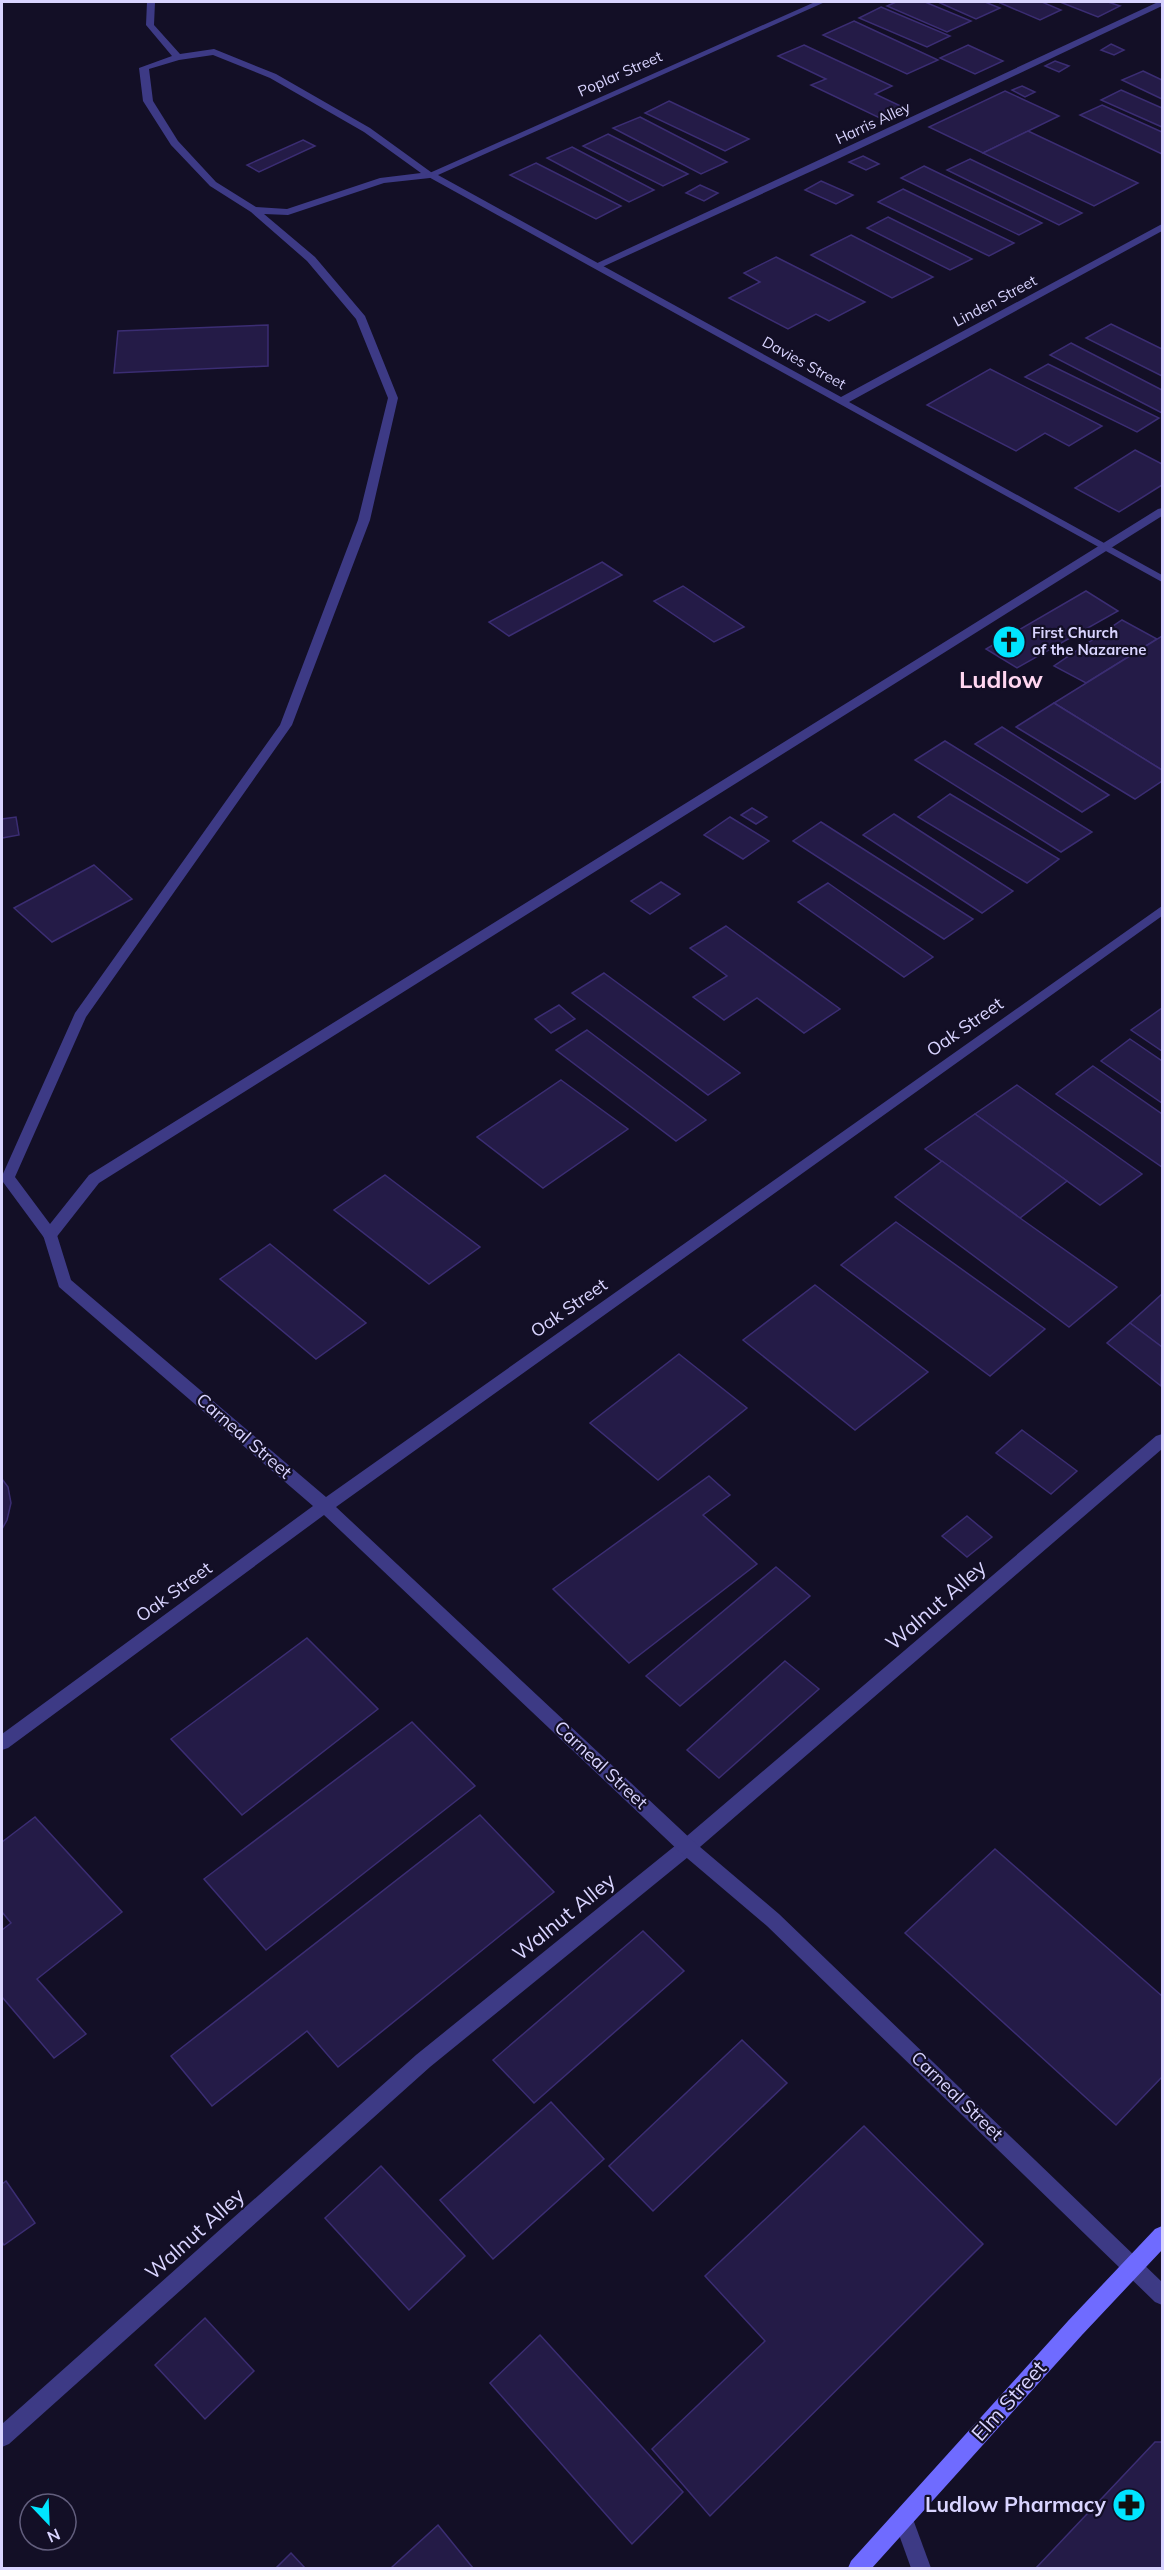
<svg xmlns="http://www.w3.org/2000/svg" width="1164" height="2570" viewBox="0 0 1164 2570" font-family="Mulish,sans-serif">
  <rect width="100%" height="100%" fill="#130f26"/>
  <g fill="#241b47" stroke="#3b2d73" stroke-width="1.5">
    <path d="M896,2H925L971,21L947,32L887,6Z"/>
    <path d="M938,2H985L1000,8L976,19Z"/>
    <path d="M998,2H1042L1061,10L1040,20Z"/>
    <path d="M1060,2H1108L1120,6L1098,17Z"/>
    <path d="M881,7L950,36L927,47L859,18Z"/>
    <path d="M854,21L938,60L907,74L823,35Z"/>
    <path d="M1111,44L1124,50L1114,55L1101,50Z"/>
    <path d="M804,45L892,86L875,94L909,110L886,121L811,85L826,79L778,56Z"/>
    <path d="M968,45L1003,61L975,74L940,58Z"/>
    <path d="M1055,61L1069,66L1059,72L1045,66Z"/>
    <path d="M1143,71L1162,80V99L1122,80Z"/>
    <path d="M1022,86L1035,92L1025,97L1012,90Z"/>
    <path d="M1121,90L1162,108V127L1101,100Z"/>
    <path d="M1005,91L1059,116L983,153L929,127Z"/>
    <path d="M669,101L749,139L725,151L645,113Z"/>
    <path d="M1102,105L1162,132V154L1080,115Z"/>
    <path d="M640,117L727,162L701,174L613,128Z"/>
    <path d="M1028,131L1138,183L1094,206L983,153Z"/>
    <path d="M608,134L688,174L663,186L583,146Z"/>
    <path d="M303,140L315,146L259,172L247,165Z"/>
    <path d="M572,147L654,190L629,202L547,158Z"/>
    <path d="M863,156L879,164L866,170L849,162Z"/>
    <path d="M970,159L1082,213L1059,225L947,170Z"/>
    <path d="M536,163L621,206L596,219L510,175Z"/>
    <path d="M924,166L1042,223L1019,235L901,178Z"/>
    <path d="M821,181L853,195L836,204L805,190Z"/>
    <path d="M700,185L718,193L704,201L686,193Z"/>
    <path d="M903,189L1014,243L989,256L878,202Z"/>
    <path d="M888,217L972,259L950,270L867,228Z"/>
    <path d="M851,235L933,277L892,298L811,255Z"/>
    <path d="M776,257L865,302L829,321L816,314L788,329L729,298L760,282L744,273Z"/>
    <path d="M1111,324L1162,349V376L1086,338Z"/>
    <path d="M268,325V366L114,373L118,331Z"/>
    <path d="M1071,343L1162,390V413L1050,355Z"/>
    <path d="M1048,364L1159,418L1137,432L1025,377Z"/>
    <path d="M990,369L1102,426L1069,446L1045,433L1016,451L927,405Z"/>
    <path d="M1135,450L1162,464V485L1119,512L1075,488Z"/>
    <path d="M602,562L622,575L509,636L489,622Z"/>
    <path d="M683,586L744,627L714,642L654,601Z"/>
    <path d="M1086,591L1118,611L1017,668L986,649Z"/>
    <path d="M1122,620L1157,639L1086,683L1054,666Z"/>
    <path d="M1162,636V770L1054,703Z"/>
    <path d="M1054,703L1162,770V781L1135,799L1016,727Z"/>
    <path d="M1002,727L1109,795L1082,812L975,744Z"/>
    <path d="M945,741L1092,832L1061,852L915,760Z"/>
    <path d="M950,794L1059,859L1027,883L918,817Z"/>
    <path d="M752,808L767,817L756,824L741,815Z"/>
    <path d="M894,814L1013,891L982,913L863,835Z"/>
    <path d="M16,817L19,835L2,838V819Z"/>
    <path d="M730,817L769,841L743,859L704,835Z"/>
    <path d="M821,822L973,919L944,939L793,841Z"/>
    <path d="M94,865L132,899L52,942L14,908Z"/>
    <path d="M661,882L680,894L650,914L631,901Z"/>
    <path d="M828,883L933,957L904,977L798,902Z"/>
    <path d="M726,926L840,1009L804,1033L757,998L724,1020L693,997L727,976L690,948Z"/>
    <path d="M604,973L740,1073L708,1095L572,993Z"/>
    <path d="M559,1005L575,1019L551,1033L535,1019Z"/>
    <path d="M1162,1008V1051L1131,1030Z"/>
    <path d="M587,1030L706,1120L676,1141L556,1050Z"/>
    <path d="M1130,1039L1162,1061V1103L1101,1061Z"/>
    <path d="M1093,1066L1162,1114V1167L1056,1094Z"/>
    <path d="M561,1080L628,1129L543,1188L477,1137Z"/>
    <path d="M1017,1085L1142,1174L1100,1205L975,1114Z"/>
    <path d="M975,1114L1067,1181L1020,1218L925,1149Z"/>
    <path d="M942,1161L1020,1218L1117,1287L1069,1327L895,1197Z"/>
    <path d="M385,1175L480,1247L429,1284L334,1210Z"/>
    <path d="M896,1222L1045,1329L990,1376L841,1265Z"/>
    <path d="M270,1244L366,1323L316,1359L220,1279Z"/>
    <path d="M815,1285L928,1372L855,1430L743,1340Z"/>
    <path d="M1162,1294V1347L1130,1323Z"/>
    <path d="M1130,1323L1162,1347L1161,1386L1107,1343Z"/>
    <path d="M679,1354L747,1408L658,1480L590,1423Z"/>
    <path d="M1022,1430L1077,1471L1051,1494L996,1453Z"/>
    <path d="M709,1476L730,1495L703,1515L757,1564L629,1663L553,1589Z"/>
    <path d="M2,1479L8,1487L11,1503L7,1520L2,1529Z"/>
    <path d="M967,1516L992,1537L967,1557L942,1536Z"/>
    <path d="M776,1567L810,1596L680,1706L646,1676Z"/>
    <path d="M307,1638L378,1709L242,1815L171,1739Z"/>
    <path d="M785,1661L819,1689L719,1778L687,1750Z"/>
    <path d="M412,1722L475,1786L266,1950L204,1879Z"/>
    <path d="M480,1815L554,1892L338,2067L307,2031L212,2106L171,2056Z"/>
    <path d="M35,1817L122,1912L37,1979L86,2034L54,2058L2,1997V1930L11,1923L2,1912V1842Z"/>
    <path d="M995,1849L1162,1996V2077L1116,2125L905,1933Z"/>
    <path d="M643,1931L684,1971L534,2103L493,2060Z"/>
    <path d="M742,2040L787,2083L653,2211L609,2166Z"/>
    <path d="M551,2102L604,2159L493,2259L440,2200Z"/>
    <path d="M864,2126L983,2244L710,2516L652,2449L765,2341L705,2276Z"/>
    <path d="M381,2166L465,2256L409,2310L325,2218Z"/>
    <path d="M6,2181L35,2223L4,2245L2,2242V2184Z"/>
    <path d="M205,2318L254,2371L205,2419L155,2365Z"/>
    <path d="M540,2335L683,2492L632,2544L490,2383Z"/>
    <path d="M1155,2442H1162V2568H1036Z"/>
    <path d="M438,2525L473,2568H391Z"/>
    <path d="M291,2553L305,2568H276Z"/>
  </g>
  <g fill="none" stroke-linecap="round" stroke-linejoin="round">
    <g fill="#3d3a85" fill-rule="evenodd">
      <path d="M147,2H155L154,25L180,54L214,49L276,74L370,128L435,175L430,178L384,183L288,215L264,214L315,257L365,316L398,398L370,520L292,725L86,1017L15,1177L50,1224L89,1175L1158,509L1162,508V516L99,1183L55,1239H45L3,1182L2,1176L75,1013L280,725L358,520L388,398L356,319L307,261L251,212L210,186L171,145L143,101L139,68L172,56L146,25ZM213,55L270,78L364,132L421,173L380,178L287,209L256,207L216,182L178,141L153,101L149,69L179,60Z"/>
      <path d="M1158,2H1162V6L825,165L600,268L591,266Z"/>
      <path d="M1162,1434V1449L693,1853L430,2067L9,2444L2,2447V2424L416,2055L681,1841L1156,1436Z"/>
      <path d="M903,2508L910,2511L931,2568H911L893,2518L896,2511Z"/>
    </g>
    <g fill="#3d3a85" fill-rule="evenodd">
      <path d="M815,2H825L438,175L841,397L1162,224V231L849,402L1162,575V582L425,175Z"/>
      <path d="M1162,906V916L336,1507L693,1841L779,1914L1162,2282V2305L1155,2302L767,1926L681,1853L324,1515L8,1748L2,1750V1734L313,1506L59,1287L43,1235L45,1231H55L57,1235L71,1280L326,1497Z"/>
    </g>
    <path fill="#6f6bff" fill-rule="evenodd" d="M1162,2226V2250L1082,2335L872,2568H848L851,2561L1068,2321L1155,2229Z"/>
  </g>
  <defs>
    <symbol id="church-disc" viewBox="-11 -11 22 22"><circle r="9.5" fill="#00e5ff" stroke="#130f26"/><path d="M-1.2-6h2.4v3.5h3.3v2.4h-3.3V6h-2.4V-.1h-3.3v-2.4h3.3Z" fill="#111"/></symbol>
    <symbol id="pharmacy-disc" viewBox="-11 -11 22 22"><circle r="9.5" fill="#00e5ff" stroke="#130f26"/><path d="M-2-6h4v4h4v4h-4v4h-4v-4h-4v-4h4Z" fill="#111"/></symbol>
  </defs>
  <g fill-rule="evenodd">
    <use href="#church-disc" x="990" y="623" width="38" height="38"/>
    <use href="#pharmacy-disc" x="1110" y="2486" width="38" height="38"/>
  </g>
  <g text-anchor="middle" stroke-width="4.5" stroke-linejoin="round" paint-order="stroke">
    <g font-size="15" fill="#d9d4ff" stroke="#130f26">
      <text transform="translate(620 74) rotate(-24)" y="5">Poplar Street</text>
      <text transform="translate(873 123) rotate(-25)" y="5">Harris Alley</text>
      <text transform="translate(995 301) rotate(-28)" y="5">Linden Street</text>
      <text transform="translate(804 363) rotate(29)" y="5">Davies Street</text>
    </g>
    <g font-size="15" font-weight="bold" fill="#d9d4ff" stroke="#130f26" text-anchor="start">
      <text x="1032" y="638">First Church<tspan x="1032" dy="17">of the Nazarene</tspan></text>
    </g>
    <g font-size="18" fill="#d9d4ff" stroke="#130f26">
      <text transform="translate(965 1027) rotate(-35)" y="6">Oak Street</text>
      <text transform="translate(569 1308) rotate(-35)" y="6">Oak Street</text>
      <text transform="translate(244 1436) rotate(41)" y="6">Carneal Street</text>
      <text transform="translate(174 1592) rotate(-36)" y="6">Oak Street</text>
      <text transform="translate(601 1765) rotate(43)" y="6">Carneal Street</text>
      <text transform="translate(957 2096) rotate(44)" y="6">Carneal Street</text>
    </g>
    <g font-size="21" fill="#d9d4ff" stroke="#130f26">
      <text transform="translate(936 1605) rotate(-41)" y="7">Walnut Alley</text>
      <text transform="translate(564 1917) rotate(-39)" y="7">Walnut Alley</text>
      <text transform="translate(195 2234) rotate(-42)" y="7">Walnut Alley</text>
      <text transform="translate(1009 2401) rotate(-48)" y="7">Elm Street</text>
    </g>
    <g font-size="21" font-weight="bold" fill="#d9d4ff" stroke="#130f26" text-anchor="end">
      <text x="1106" y="2512">Ludlow Pharmacy</text>
    </g>
    <g font-size="24" font-weight="bold" fill="#ffd6f0" stroke="#130f26">
      <text x="1001" y="688">Ludlow</text>
    </g>
  </g>
  <rect width="1164" height="2570" fill="none" stroke="#d9d4ff" stroke-width="6"/>
  <g transform="translate(48 2522) rotate(157)"><circle r="28" fill="#130f26" stroke="#625e7d" stroke-width="1.5"/>
  <path d="M0-4.5L10 22L0 15L-10 22Z" fill="#00e5ff"/>
  <text y="-9" font-size="16" font-weight="bold" text-anchor="middle" fill="#d9d4ff">N</text>
  </g>
</svg>
